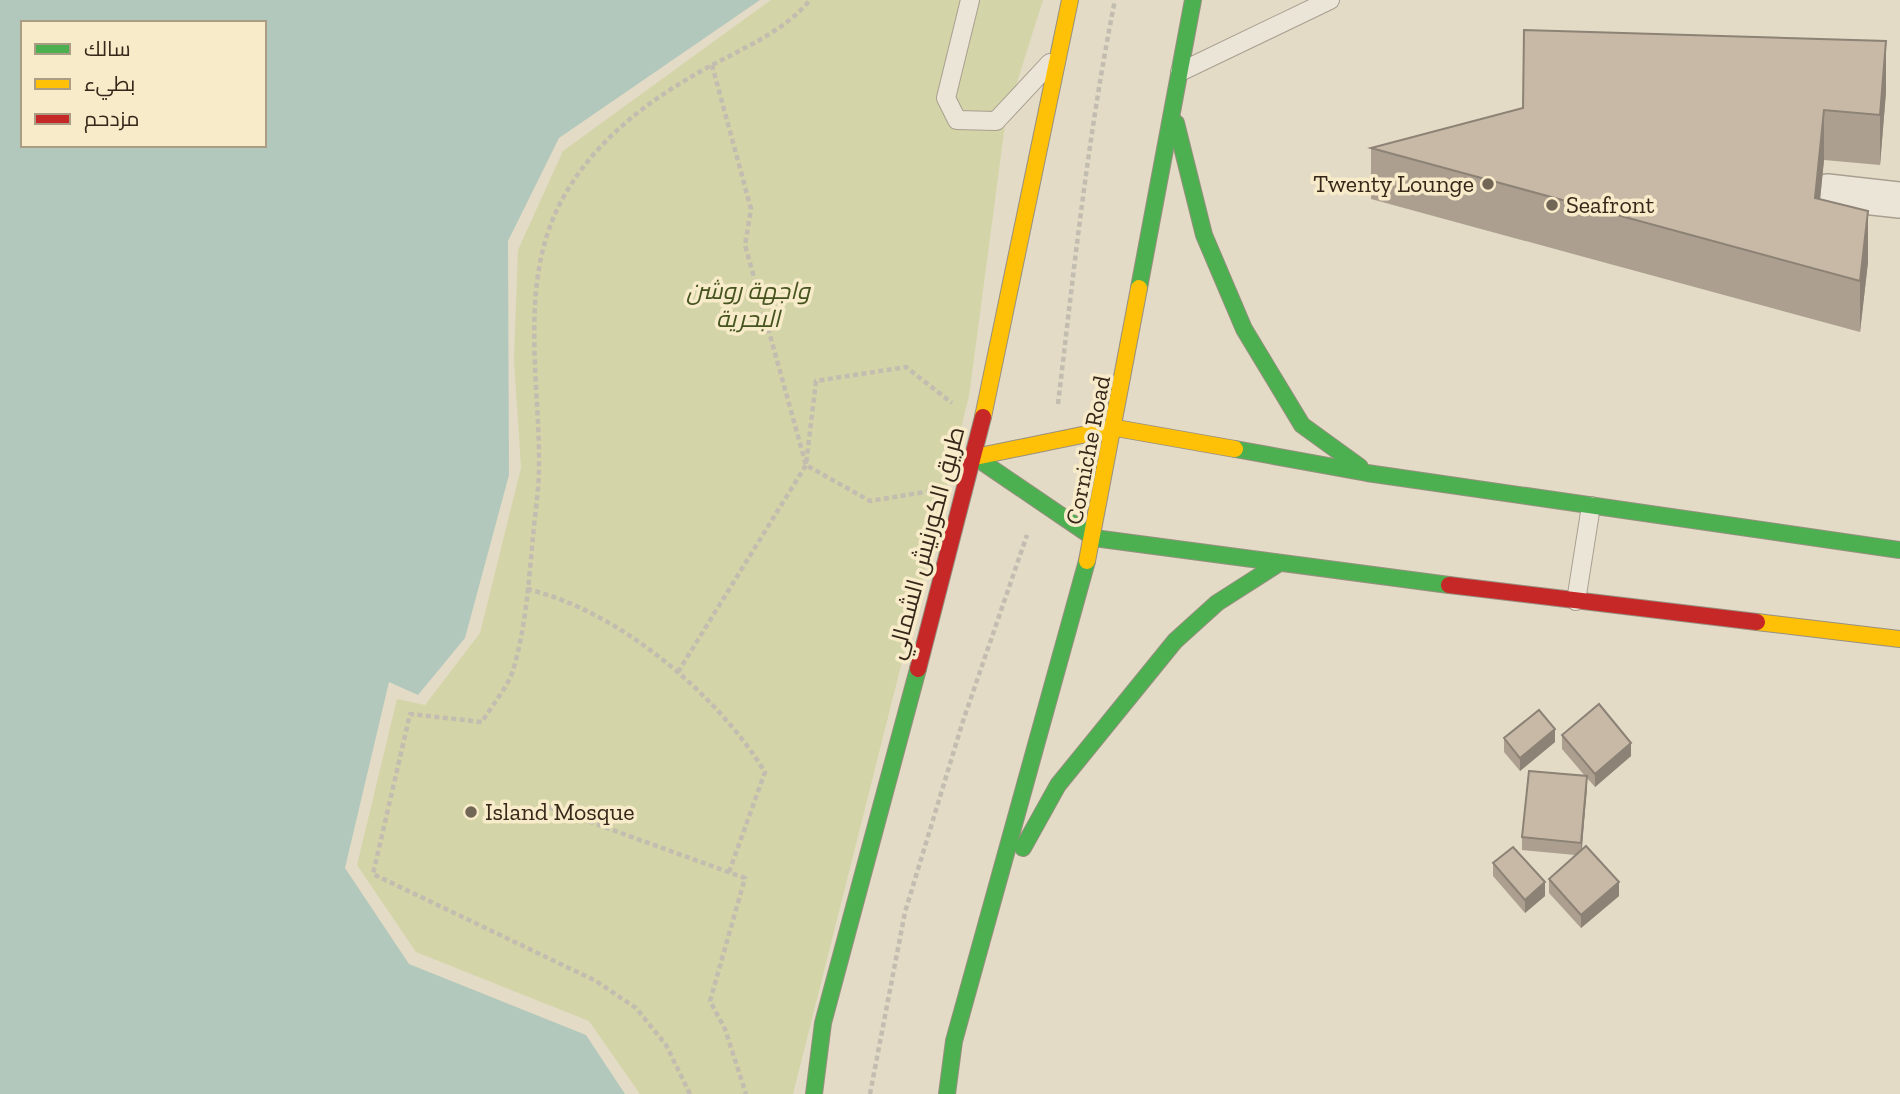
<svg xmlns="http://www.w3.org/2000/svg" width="1900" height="1094" viewBox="0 0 1900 1094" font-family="'Zilla Slab',Cairo,serif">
  <rect width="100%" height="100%" fill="#e3dbc6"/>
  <path fill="#d3d4a7" d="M771,0H1043L1006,117L969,396L793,1094H640L589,1021L416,952L357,865L397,699L425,705L480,633L521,468L514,359L518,250L563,151Z"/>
  <path fill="#b3c8bc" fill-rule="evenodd" d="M0,0H760L559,138L508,241L509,475L465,638L418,695L389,682L345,868L409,964L586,1035L625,1094H0ZM23,23H264V145H23Z"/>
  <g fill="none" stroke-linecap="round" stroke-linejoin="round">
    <defs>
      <g id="lane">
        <path d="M970,0L946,98L957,120L996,121L1050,63"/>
        <path d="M1180,72L1330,0"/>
        <path d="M1576,601L1591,506"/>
      </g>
      <path id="street" d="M1827,192L1900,200"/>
      <g id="fast">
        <path d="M1176,123L1204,235L1244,329L1302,425L1360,467"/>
        <path d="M1139,288L1193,0"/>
        <path d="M1235,449L1367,473L1900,550"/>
        <path d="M975,457L1094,538L1449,585"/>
        <path d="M1023,848L1058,785L1175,641L1217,603L1278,564"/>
        <path d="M814,1094L823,1023L918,669"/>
        <path d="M947,1094L954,1041L1087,561"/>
      </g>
      <g id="slow">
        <path d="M983,417L1070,0"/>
        <path d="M975,457L1116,428L1235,449"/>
        <path d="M1087,561L1139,288"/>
        <path d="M1757,622L1900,639"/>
      </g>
      <g id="jam">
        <path d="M1449,585L1757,622"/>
        <path d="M918,669L983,417"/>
      </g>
    </defs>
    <use href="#lane" stroke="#a89f90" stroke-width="20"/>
    <use href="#street" stroke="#a89f90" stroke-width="38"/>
    <use href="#fast" stroke="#978f80" stroke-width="18"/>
    <use href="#slow" stroke="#978f80" stroke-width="18"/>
    <use href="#jam" stroke="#978f80" stroke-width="18"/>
    <g stroke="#c3bcb0" stroke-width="4.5" stroke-dasharray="5 3.5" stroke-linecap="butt">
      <path d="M712,65L751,209L745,245L806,465L870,501L931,491"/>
      <path d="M1058,404C1074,269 1088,134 1115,0"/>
      <path d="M527,589C619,611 716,693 765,772L729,872"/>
      <path d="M678,672L806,465L816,381L906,367L952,403"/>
      <path d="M549,807L745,878L710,1001L725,1029L746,1094"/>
      <path d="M690,1094L666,1045L636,1008L596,981L373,874L410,714L482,722C492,705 509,686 514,667C526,625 529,579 533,536C535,513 539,490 539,467C540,376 516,275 567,191C601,134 656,95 714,64C748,46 785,30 810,0"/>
      <path d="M870,1094L905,912L963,721L1027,535"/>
    </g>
    <use href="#lane" stroke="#ebe5d8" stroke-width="18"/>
    <use href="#street" stroke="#ebe5d8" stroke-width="35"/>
    <use href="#fast" stroke="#4caf50" stroke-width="16"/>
    <use href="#slow" stroke="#ffc107" stroke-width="16"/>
    <use href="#jam" stroke="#c62828" stroke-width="16"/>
  </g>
  <g fill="#ac9f90">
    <path d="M1886,92L1880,165L1824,160L1820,200L1868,262L1860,332L1371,199V148Z"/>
    <path d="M1562,735L1631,756L1595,787L1587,778L1582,849L1619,896L1581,928L1549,893V879L1575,855L1522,850V837L1585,776L1562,749Z"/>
    <path d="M1504,738L1555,742L1520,771L1504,752Z"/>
    <path d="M1493,863L1545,896L1525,913L1493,876Z"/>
  </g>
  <g fill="#8c8275">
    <path d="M1886,41V92L1880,165V115Z"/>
    <path d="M1824,110V160L1815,249V198Z"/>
    <path d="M1868,211V262L1860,332V281Z"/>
    <path d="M1555,729V742L1520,771V758Z"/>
    <path d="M1631,743V756L1595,787V774Z"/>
    <path d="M1587,776V789L1581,856V843Z"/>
    <path d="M1545,882V896L1525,913V900Z"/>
    <path d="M1619,882V896L1581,928V915Z"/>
  </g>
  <g fill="#c8b9a7" stroke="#8c8275" stroke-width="2">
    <path d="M1524,30L1886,41L1880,115L1824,110L1815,198L1868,211L1860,281L1371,148L1523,108Z"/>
    <path d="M1599,704L1631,743L1595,774L1562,735Z"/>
    <path d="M1539,710L1555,729L1520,758L1504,738Z"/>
    <path d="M1529,771L1587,776L1581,843L1522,837Z"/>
    <path d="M1586,846L1619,882L1581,915L1549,879Z"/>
    <path d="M1513,847L1545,882L1525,900L1493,863Z"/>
  </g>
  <g fill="#726656" stroke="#f8ebc9" stroke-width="2.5">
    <circle cx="1488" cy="184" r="7"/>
    <circle cx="1552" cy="205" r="7"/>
    <circle cx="471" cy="812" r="7"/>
  </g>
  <g text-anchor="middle" stroke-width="7" stroke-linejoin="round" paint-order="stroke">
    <g font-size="24" fill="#352719" stroke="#f8ebc9" text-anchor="start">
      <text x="1474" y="192" text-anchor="end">Twenty Lounge</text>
      <text x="1566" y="213">Seafront</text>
      <text x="485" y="820">Island Mosque</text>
    </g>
    <g font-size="24" font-style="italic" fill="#45531e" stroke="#f8ebc9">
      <text x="748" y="299">واجهة روشن<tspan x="748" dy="28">البحرية</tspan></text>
    </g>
    <g font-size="24" fill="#352719" stroke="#f8ebc9">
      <text transform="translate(1088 450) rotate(-79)" y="8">Corniche Road</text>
      <text transform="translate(926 543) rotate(-75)" y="8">طريق الكورنيش الشمالي</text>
    </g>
  </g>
  <rect x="21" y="21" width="245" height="126" fill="#f8ebc9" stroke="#aa9d83" stroke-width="2"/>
  <rect x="35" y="44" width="35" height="10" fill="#4caf50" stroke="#aa9d83" stroke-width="2"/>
  <text x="84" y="56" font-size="21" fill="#352719">سالك</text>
  <rect x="35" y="79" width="35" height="10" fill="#ffc107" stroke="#aa9d83" stroke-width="2"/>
  <text x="84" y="91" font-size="21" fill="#352719">بطيء</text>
  <rect x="35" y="114" width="35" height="10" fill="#c62828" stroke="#aa9d83" stroke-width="2"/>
  <text x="84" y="126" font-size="21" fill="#352719">مزدحم</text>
</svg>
